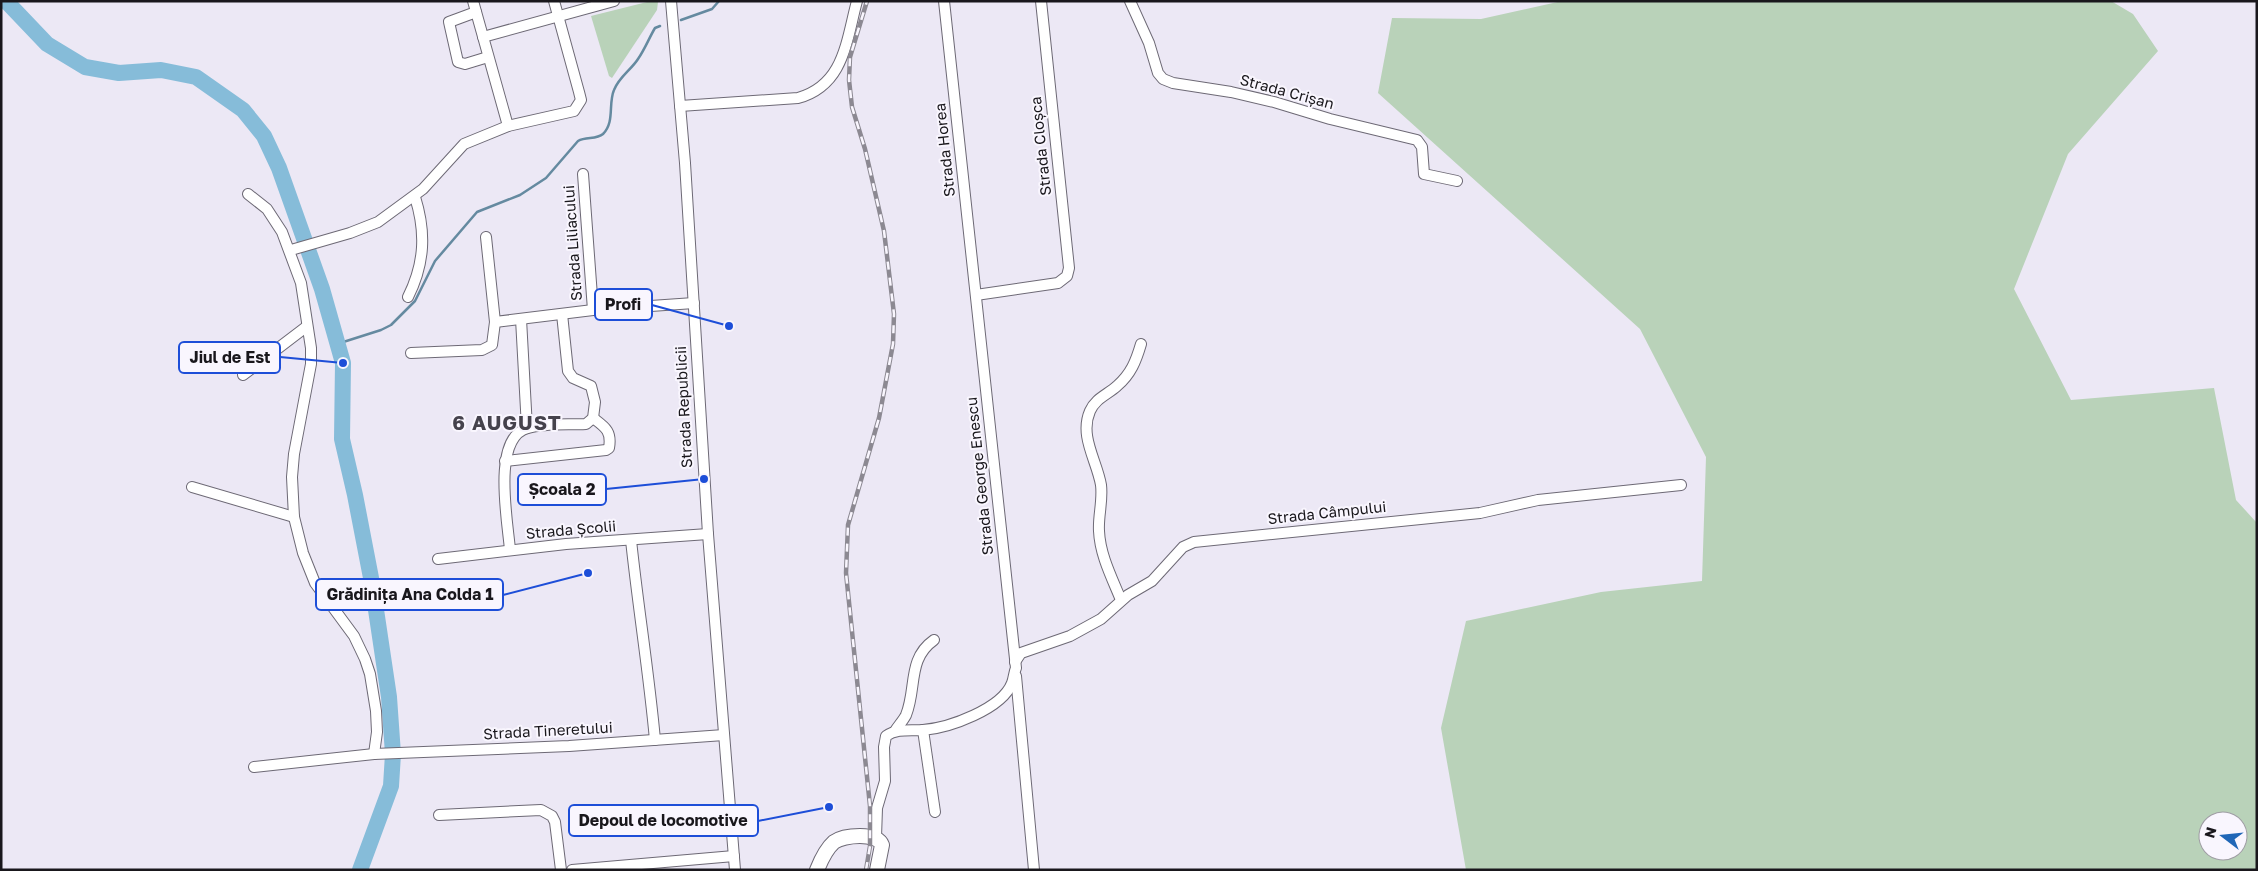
<svg xmlns="http://www.w3.org/2000/svg" width="2258" height="871" viewBox="0 0 2258 871" font-family="'Golos Text',sans-serif">
  <rect width="100%" height="100%" fill="#ece8f5"/>
  <g fill="#b9d2b9" fill-rule="evenodd">
    <path d="M651,1L658,2L657,10L612,78L609,76L591,16Z"/>
    <path d="M1562,1H2111L2133,14L2158,51L2068,154L2014,289L2071,400L2214,388L2236,500L2257,523V870H1466L1441,728L1466,621L1601,592L1702,581L1706,457L1640,329L1378,93L1392,18L1481,19ZM2208,821H2238V851H2208Z"/>
  </g>
  <g fill="none" stroke-linecap="round" stroke-linejoin="round">
    <g stroke="#658aa0" stroke-width="2.5">
      <path d="M681,20L712,9L719,1"/>
      <path d="M337,344L381,330L391,325L415,301L435,261L477,212L520,195L546,178L578,141C586,136 596,140 603,134C615,122 608,104 614,90C619,77 631,70 638,59C645,49 649,38 655,28L660,26"/>
    </g>
    <path stroke="#86bcd9" stroke-width="16" d="M6,1L47,44L85,67L119,73L161,70L196,77L243,110L264,136L279,168L322,289L343,363L342,439L355,495L372,583L389,697L393,754L391,786L360,870"/>
    <defs>
      <g id="minor">
        <path d="M473,1L508,126"/>
        <path d="M671,1L685,163L708,534L735,870"/>
        <path d="M1130,1L1149,43L1158,73L1163,79L1173,83L1231,92L1274,102L1330,119L1417,140L1422,147L1424,174L1457,181"/>
        <path d="M476,12L449,22L458,62L465,64L488,57"/>
        <path d="M483,37L614,1"/>
        <path d="M680,106L798,98C844,85 846,42 857,1"/>
        <path d="M583,174L593,310"/>
        <path d="M248,194L267,209L282,232L301,283L311,348V364L294,454L292,477L294,517L303,553L315,583L354,636L365,659L370,674L376,711L377,732L374,754"/>
        <path d="M291,250L350,233L378,222L423,189L464,144L508,126L574,111L581,100L579,92L554,1"/>
        <path d="M976,295L1058,283L1067,276L1069,268L1041,1"/>
        <path d="M408,297C425,263 426,232 415,197"/>
        <path d="M521,319L527,428"/>
        <path d="M495,322L593,310L694,303"/>
        <path d="M411,353L482,350L492,345L495,322L486,237"/>
        <path d="M243,375L306,327"/>
        <path d="M505,461L606,450L609,448C612,431 605,427 593,418"/>
        <path d="M192,487L294,517"/>
        <path d="M631,540C638,607 649,673 655,740"/>
        <path d="M510,550C508,523 491,437 528,428C545,423 567,425 586,424L593,418L595,402L591,386L573,378L568,371L562,314"/>
        <path d="M438,559L566,544L708,534"/>
        <path d="M1121,600C1112,578 1100,555 1099,531C1098,516 1103,501 1101,485C1097,461 1079,436 1090,411C1096,398 1107,395 1117,386C1131,374 1136,361 1141,344"/>
        <path d="M1015,662L1021,653L1070,636L1101,619L1128,595L1152,581L1183,547L1194,542L1480,513L1538,500L1681,485"/>
        <path d="M1016,676L1034,870"/>
        <path d="M923,730L935,812"/>
        <path d="M895,731C898,726 903,721 906,715C917,688 907,659 934,640"/>
        <path d="M254,767L374,754L569,746L724,735"/>
        <path d="M439,815L541,810L552,816L555,822L561,870"/>
        <path d="M876,837L877,808L885,781L884,747L886,736C897,728 911,731 923,730C949,728 1002,709 1012,683C1014,678 1014,672 1016,668L944,1"/>
        <path d="M572,870L734,856"/>
      </g>
      <path id="major" d="M817,870C821,860 826,849 834,842C844,835 877,832 882,845L877,870"/>
    </defs>
    <use href="#minor" stroke="#6d6975" stroke-width="12"/>
    <use href="#major" stroke="#6d6975" stroke-width="16"/>
    <use href="#minor" stroke="#fff" stroke-width="10"/>
    <use href="#major" stroke="#fff" stroke-width="14"/>
    <defs>
      <path id="rail" d="M866,870L870,846V806L846,573L848,525L879,418L893,344L894,314L884,231L865,149L852,107L849,80L850,57L867,1"/>
    </defs>
    <use href="#rail" stroke="#8c8992" stroke-width="4.5"/>
    <use href="#rail" stroke="#f9f6fe" stroke-width="2.5" stroke-dasharray="8" stroke-linecap="butt"/>
  </g>
  <g text-anchor="middle" stroke-width="4" stroke-linejoin="round" paint-order="stroke">
    <g font-size="15" fill="#19171c" stroke="#f9f6fe">
      <text transform="translate(1287 92) rotate(15)" y="5">Strada Crișan</text>
      <text transform="translate(1041 146) rotate(-96)" y="5">Strada Cloșca</text>
      <text transform="translate(945 150) rotate(-96)" y="5">Strada Horea</text>
      <text transform="translate(573 243) rotate(-94)" y="5">Strada Liliacului</text>
      <text transform="translate(684 407) rotate(-93)" y="5">Strada Republicii</text>
      <text transform="translate(980 476) rotate(-96)" y="5">Strada George Enescu</text>
      <text transform="translate(1327 513) rotate(-6)" y="5">Strada Câmpului</text>
      <text transform="translate(571 530) rotate(-5)" y="5">Strada Școlii</text>
      <text transform="translate(548 731) rotate(-3)" y="5">Strada Tineretului</text>
    </g>
    <g font-size="20" font-weight="bold" letter-spacing="1" fill="#45424c" stroke="#f9f6fe">
      <text x="507" y="430">6 AUGUST</text>
    </g>
  </g>
  <path fill="none" stroke="#1d4ed8" stroke-width="2" d="M729 326L652 305M343 363L280 357M704 479L606 489M588 573L503 595M829 807L758 821"/>
  <g fill="#1d4ed8" stroke="#f9f6fe" stroke-width="2">
    <circle cx="729" cy="326" r="5"/>
    <circle cx="343" cy="363" r="5"/>
    <circle cx="704" cy="479" r="5"/>
    <circle cx="588" cy="573" r="5"/>
    <circle cx="829" cy="807" r="5"/>
  </g>
  <g fill="#f9f6fe" stroke="#1d4ed8" stroke-width="2">
    <rect x="595" y="289" width="57" height="31" rx="5"/>
    <rect x="179" y="342" width="101" height="31" rx="5"/>
    <rect x="518" y="474" width="88" height="31" rx="5"/>
    <rect x="316" y="579" width="187" height="31" rx="5"/>
    <rect x="569" y="805" width="189" height="31" rx="5"/>
  </g>
  <g font-size="16" text-anchor="middle" font-weight="bold" fill="#19171c">
    <text x="623" y="310">Profi</text>
    <text x="230" y="363">Jiul de Est</text>
    <text x="562" y="495">Școala 2</text>
    <text x="410" y="600">Grădinița Ana Colda 1</text>
    <text x="663" y="826">Depoul de locomotive</text>
  </g>
  <rect width="2258" height="871" fill="none" stroke="#19171c" stroke-width="5"/>
  <g transform="translate(2223 836) rotate(286)"><circle r="24" fill="#f9f6fe" stroke="#9f9da4"/>
  <path d="M0-4L9 19L0 12L-9 19Z" fill="#2067b7"/>
  <text y="-8" font-size="14" font-weight="bold" text-anchor="middle" fill="#19171c">N</text>
  </g>
</svg>
